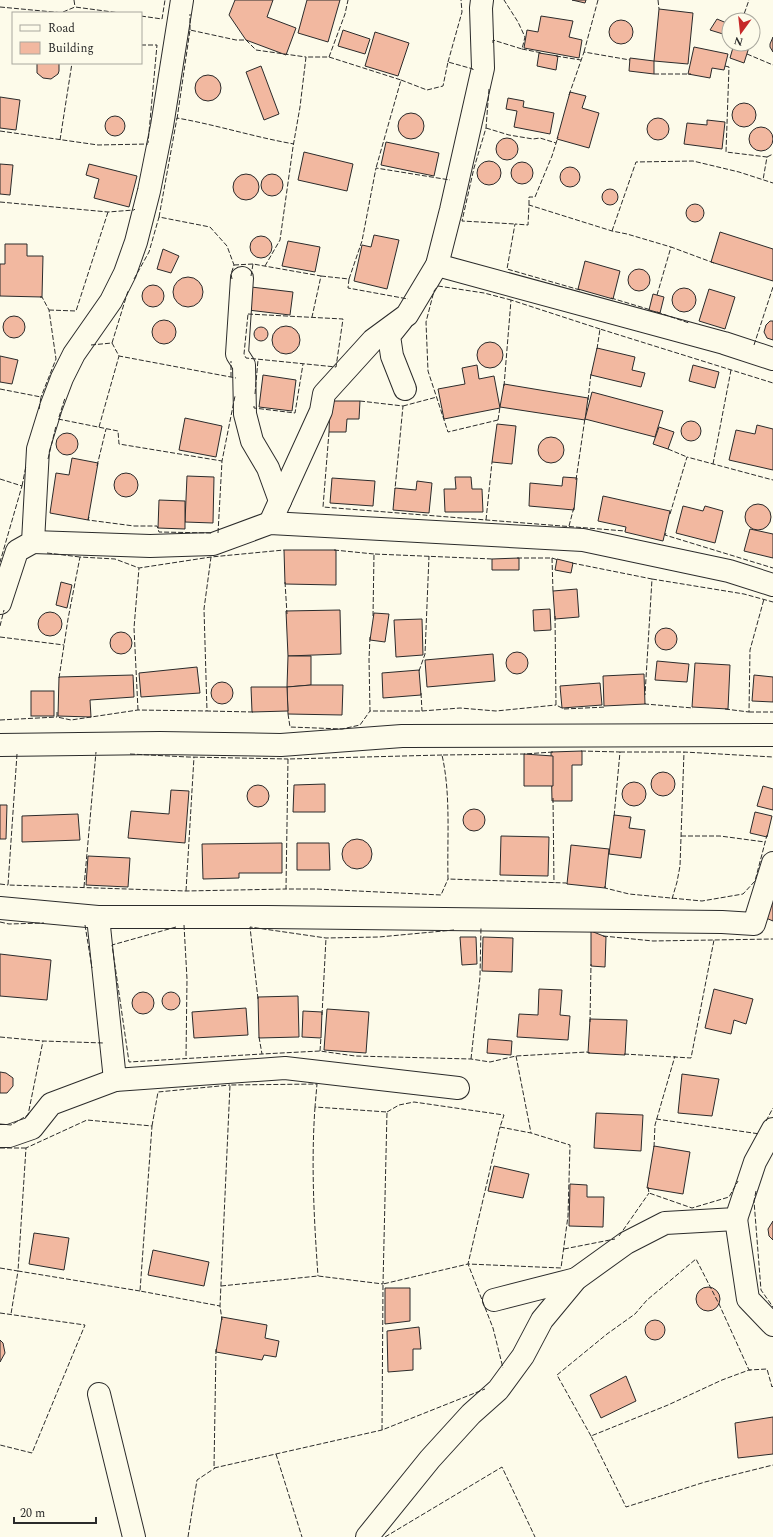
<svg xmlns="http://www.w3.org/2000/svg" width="773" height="1537" viewBox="0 0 773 1537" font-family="Spectral,serif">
  <rect width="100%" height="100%" fill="#fdfbea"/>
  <g fill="#f2b8a0" stroke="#2b2b2b">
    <path d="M235,0H273L267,17L296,28L286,55L246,40L229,15Z"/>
    <path d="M307,0H340L328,42L298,33Z"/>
    <path d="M572,0H586L585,3Z"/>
    <path d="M659,9L693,13L688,64L654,61Z"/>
    <path d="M541,16L573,21L569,37L582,40L579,58L524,48L527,30L538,32Z"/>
    <path d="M717,19L729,24L723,34L710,30Z"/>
    <circle cx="621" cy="32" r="12"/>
    <path d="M343,30L370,39L365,54L338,46Z"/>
    <path d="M375,32L409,43L398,76L365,66Z"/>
    <path d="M773,37V52L770,47V44Z"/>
    <path d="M734,44H750L744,63L730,58Z"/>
    <path d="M694,47L728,54L724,70L712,68L710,78L688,74Z"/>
    <path d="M539,53L558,56L556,70L537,66Z"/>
    <path d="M630,58L654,61V74L629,71Z"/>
    <path d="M37,63H59V71L58,74L51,79L43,78L37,73Z"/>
    <path d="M261,66L279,114L264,120L246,72Z"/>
    <circle cx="208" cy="88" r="13"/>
    <path d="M570,92L586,96L582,108L599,113L589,148L557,139Z"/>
    <path d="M0,97L20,100L16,130L0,128Z"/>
    <path d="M508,98L524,101L523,107L554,113L550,134L514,127L517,111L506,109Z"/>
    <circle cx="744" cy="115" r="12"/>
    <circle cx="411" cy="126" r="13"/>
    <circle cx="115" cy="126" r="10"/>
    <circle cx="658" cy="129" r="11"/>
    <path d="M707,120L725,122L722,149L684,144L687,123L707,125Z"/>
    <circle cx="761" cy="139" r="12"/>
    <circle cx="507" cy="149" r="11"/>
    <path d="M386,142L439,153L434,176L381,165Z"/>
    <path d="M304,152L353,164L347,191L298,180Z"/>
    <circle cx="489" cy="173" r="12"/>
    <circle cx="522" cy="173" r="11"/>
    <path d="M0,164L13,165L10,195L0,194Z"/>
    <path d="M89,164L137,176L129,207L94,198L99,179L86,175Z"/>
    <circle cx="570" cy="177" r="10"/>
    <circle cx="272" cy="185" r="11"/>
    <circle cx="246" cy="187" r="13"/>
    <circle cx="610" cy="197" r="8"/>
    <circle cx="695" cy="213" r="9"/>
    <path d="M720,232L773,249V281L711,262Z"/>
    <path d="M374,235L399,240L387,289L354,281L362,245L371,247Z"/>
    <circle cx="261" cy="247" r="11"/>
    <path d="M288,241L320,247L315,272L282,266Z"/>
    <path d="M5,244H27V256H43L42,297L0,296V264H5Z"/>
    <path d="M163,249L179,256L171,273L157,269Z"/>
    <path d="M585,261L620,271L613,299L578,289Z"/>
    <circle cx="639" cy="280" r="11"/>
    <circle cx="188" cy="292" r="15"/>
    <circle cx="153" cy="296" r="11"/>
    <path d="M251,287L293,292L290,315L248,310Z"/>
    <circle cx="684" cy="300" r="12"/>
    <path d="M709,289L735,297L725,329L699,321Z"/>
    <path d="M653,294L664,297L660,313L649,310Z"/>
    <circle cx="14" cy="327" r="11"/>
    <circle cx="164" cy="332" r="12"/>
    <path d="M770,321H773V340L767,338L764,332L766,325Z"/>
    <circle cx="286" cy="340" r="14"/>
    <circle cx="261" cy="334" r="7"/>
    <circle cx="490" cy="355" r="13"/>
    <path d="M597,348L635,357L632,370L645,373L641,387L591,375Z"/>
    <path d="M0,356L18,360L12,384L0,382Z"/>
    <path d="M477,365L479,379L494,376L500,408L444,419L438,389L465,384L462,368Z"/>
    <path d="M693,365L719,372L715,388L689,381Z"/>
    <path d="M263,375L296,380L292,411L259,407Z"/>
    <path d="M504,384L588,398L585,420L500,407Z"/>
    <path d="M592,392L663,411L655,437L585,419Z"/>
    <path d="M330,401H360L359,419H347L346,432H329Z"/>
    <path d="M185,418L222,426L216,457L179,450Z"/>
    <circle cx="691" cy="431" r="10"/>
    <path d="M497,424L516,426L512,464L492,462Z"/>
    <path d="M757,425L773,429V470L729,460L736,430L755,434Z"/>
    <path d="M659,427L674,432L668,449L653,444Z"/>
    <circle cx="67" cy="444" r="11"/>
    <circle cx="551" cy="450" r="13"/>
    <path d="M72,458L98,463L88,520L50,513L56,473L69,475Z"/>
    <circle cx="126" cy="485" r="12"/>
    <path d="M187,476L214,477L213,523L185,522Z"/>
    <path d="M455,477H471L472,489H482L483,512H445L444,489H456Z"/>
    <path d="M563,477L577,478L574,510L529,506L530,483L562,486Z"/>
    <path d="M332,478L375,481L373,506L330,503Z"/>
    <path d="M417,481L432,483L429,513L393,510L395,488L416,490Z"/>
    <path d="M603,496L670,511L663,541L625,532L626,527L598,521Z"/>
    <path d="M159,500L185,501V529L158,528Z"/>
    <circle cx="758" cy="517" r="13"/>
    <path d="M683,506L703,511L705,506L723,511L715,543L676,533Z"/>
    <path d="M750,529L773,534V558L744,551Z"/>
    <path d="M284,550H336V585L285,584Z"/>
    <path d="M519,558V570H492V559Z"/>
    <path d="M557,559L573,563L571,573L555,570Z"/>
    <path d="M61,582L72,585L67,608L56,605Z"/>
    <path d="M577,589L579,617L555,619L553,591Z"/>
    <path d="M550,609L551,630L534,631L533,610Z"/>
    <path d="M340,610L341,654L288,656L286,611Z"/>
    <circle cx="50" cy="624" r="12"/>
    <path d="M374,613L389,614L385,642L370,640Z"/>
    <path d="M422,619L423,655L396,657L394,620Z"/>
    <circle cx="666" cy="639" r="11"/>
    <circle cx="121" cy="643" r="11"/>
    <circle cx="517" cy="663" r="11"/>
    <path d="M493,654L495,681L427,687L425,660Z"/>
    <path d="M288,656H311V685L287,687Z"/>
    <path d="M657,661L689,664L687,682L655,680Z"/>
    <path d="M695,663L730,665L728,709L692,707Z"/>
    <path d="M197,667L200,693L141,697L139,673Z"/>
    <path d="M419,670L421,695L383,698L382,673Z"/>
    <path d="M644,674L645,704L604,706L603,676Z"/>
    <path d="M133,675L134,697L90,700L91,717L58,716L59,677Z"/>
    <path d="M754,675L773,677V702L752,701Z"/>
    <circle cx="222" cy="693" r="11"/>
    <path d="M600,683L602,705L562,708L560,686Z"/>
    <path d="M311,685H343L342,715L288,714L287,687Z"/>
    <path d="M251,687H287L288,711L252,712Z"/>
    <rect x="31" y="691" width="23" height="25"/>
    <path d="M582,751V765H572V801H552L551,752Z"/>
    <path d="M524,754L553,756V786H524Z"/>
    <circle cx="663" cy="784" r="12"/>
    <circle cx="634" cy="794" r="12"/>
    <path d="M325,784V812H293L294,785Z"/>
    <circle cx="258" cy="796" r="11"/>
    <path d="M763,786L773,789V810L757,806Z"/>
    <path d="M171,790L189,791L185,843L128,838L131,811L169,814Z"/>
    <path d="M0,805H7L6,839H0Z"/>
    <circle cx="474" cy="820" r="11"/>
    <path d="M755,812L772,816L767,837L750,833Z"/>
    <path d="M78,814L80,840L22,842V816Z"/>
    <path d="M614,815L631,817L629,828L645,830L641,858L609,854Z"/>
    <path d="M501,836L549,837L548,876L500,875Z"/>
    <circle cx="357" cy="854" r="15"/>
    <path d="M282,843V873H239V878L203,879L202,844Z"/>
    <path d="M297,843H329L330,870H297Z"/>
    <path d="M571,845L609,849L605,888L567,884Z"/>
    <path d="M88,856L130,858L128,887L86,885Z"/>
    <path d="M773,901V921L766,918Z"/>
    <path d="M591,931L606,937L605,967L591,966Z"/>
    <path d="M460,937H476L477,964L462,965Z"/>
    <path d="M483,937L513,938L512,972L482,971Z"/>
    <path d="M0,954L51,960L47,1000L0,996Z"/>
    <path d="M539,989L562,990L560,1015L570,1016L568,1040L517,1037L519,1014L538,1015Z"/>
    <path d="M714,989L753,999L746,1024L734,1020L731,1034L705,1028Z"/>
    <circle cx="171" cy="1001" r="9"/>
    <circle cx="143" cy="1003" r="11"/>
    <path d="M298,996L299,1037L259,1038L258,997Z"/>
    <path d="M246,1008L248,1035L194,1038L192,1012Z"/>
    <path d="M327,1009L369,1012L366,1053L324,1050Z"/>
    <path d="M303,1011L322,1012L321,1038L302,1037Z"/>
    <path d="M590,1019L627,1020L625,1055L588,1053Z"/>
    <path d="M488,1039L512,1041L511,1055L487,1053Z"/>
    <path d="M0,1072L6,1073L13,1078V1086L7,1093H0Z"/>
    <path d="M682,1074L719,1079L712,1116L678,1113Z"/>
    <path d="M596,1113L643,1115L641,1151L594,1148Z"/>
    <path d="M654,1146L690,1152L683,1194L647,1188Z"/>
    <path d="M494,1166L529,1174L523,1198L488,1191Z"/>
    <path d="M570,1184L587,1185V1197H604L603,1227L569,1226Z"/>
    <path d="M773,1221V1240L769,1236L768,1229Z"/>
    <path d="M34,1233L69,1238L64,1270L29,1264Z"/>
    <path d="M153,1250L209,1262L204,1286L148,1275Z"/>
    <circle cx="708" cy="1299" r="12"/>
    <path d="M385,1288H410V1321L385,1324Z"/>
    <path d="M222,1317L267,1325L265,1338L279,1341L276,1357L264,1355L262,1360L216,1352Z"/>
    <circle cx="655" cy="1330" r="10"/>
    <path d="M419,1327L421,1349H413V1370L388,1372L387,1331Z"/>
    <path d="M0,1340L3,1343L5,1353L0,1362Z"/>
    <path d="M626,1376L636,1401L601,1418L590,1395Z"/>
    <path d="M773,1417V1454L738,1458L735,1423Z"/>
  </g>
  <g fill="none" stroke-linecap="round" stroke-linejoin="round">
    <defs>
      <g id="street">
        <path d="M437,265L724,343L773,359"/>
        <path d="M242,278L237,354L244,365L245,414L252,441L268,468L280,501"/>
        <path d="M401,321L389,336L392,356L405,389"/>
        <path d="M270,523L321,411L324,394L373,340L407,315L437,265L451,210L483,68L481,8L482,0"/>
        <path d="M33,542L150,546L213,544L270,523L583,540L729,571L773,585"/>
        <path d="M0,603L17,551L33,542L38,449L51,407L62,378L74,354L111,301L125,273L136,242L149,191L162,126L182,0"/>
        <path d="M0,745L160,743L281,745L402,736L773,735"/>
        <path d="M0,908L98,917H267L722,922L754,924L773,863"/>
        <path d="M98,917L115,1080L285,1068L458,1088"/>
        <path d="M0,1136H9L32,1128L51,1104L115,1080"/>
        <path d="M736,1219L748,1299L773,1325"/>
        <path d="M494,1300L576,1279"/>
        <path d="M99,1394L134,1537"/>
        <path d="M367,1537L430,1459L471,1414L498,1390L523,1356L542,1320L576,1279L626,1243L665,1223L736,1219L755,1162L773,1129"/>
      </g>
    </defs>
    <use href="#street" stroke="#2b2b2b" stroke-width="24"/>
    <use href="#street" stroke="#fdfbea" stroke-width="22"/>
    <g stroke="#2b2b2b" stroke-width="1" stroke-dasharray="5 2" stroke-linecap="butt">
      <path d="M74,0L75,7"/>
      <path d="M658,0L659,9"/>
      <path d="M0,7L64,13"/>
      <path d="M63,12L75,7L120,13"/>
      <path d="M141,16L162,19L165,0"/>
      <path d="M742,20L749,0"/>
      <path d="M190,30V14"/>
      <path d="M493,43V40L522,49L525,37L518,22L504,0"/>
      <path d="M141,45H157L148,143"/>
      <path d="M522,49L542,53"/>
      <path d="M584,52L598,0"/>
      <path d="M747,54L773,65"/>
      <path d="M556,56L581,60"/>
      <path d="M329,57L345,14L348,0"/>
      <path d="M448,62L462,12L461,0"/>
      <path d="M725,66L729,67L726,152L767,157L763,180"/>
      <path d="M654,74H691"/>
      <path d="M401,80L427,90L443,86L448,62L473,69V70"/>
      <path d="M489,89L486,128L474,168L462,221L515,224"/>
      <path d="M569,95L584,52L630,60"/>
      <path d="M177,119L190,30L236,40H246L256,50L306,57"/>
      <path d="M486,128L509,135L533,139L540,138L556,143"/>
      <path d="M0,131L98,145L148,144"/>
      <path d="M60,140L72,63"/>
      <path d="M767,157L773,154"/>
      <path d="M0,202L108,212L134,210L135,209"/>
      <path d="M529,205V197H535L552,156L558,137"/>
      <path d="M159,217L177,118C217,125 254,137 294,144"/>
      <path d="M612,231L636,162L693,161L739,172L773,183"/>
      <path d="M234,265L253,264"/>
      <path d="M265,266L280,240L293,147L300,107L306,57H329L401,80L376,168"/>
      <path d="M251,276L253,264L321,276L312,317"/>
      <path d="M321,276L349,279L348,288L408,299"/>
      <path d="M134,279L149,252L159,217L210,227L227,246L234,265L231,274L232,279"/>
      <path d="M349,279L362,241L376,168L450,180"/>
      <path d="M580,290L507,269L515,224L528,225L529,205L612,231L627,234L671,247"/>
      <path d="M657,295L671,247L714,263"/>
      <path d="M40,297H42L49,310L56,359L41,397"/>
      <path d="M611,298L651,310"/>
      <path d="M49,310L76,311L108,212"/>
      <path d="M657,312L689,323"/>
      <path d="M248,314L343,319L336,367L246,358L244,354Z"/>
      <path d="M112,343L128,291"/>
      <path d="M91,345L112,343L119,356L236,378"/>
      <path d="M754,345L773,287"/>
      <path d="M597,349L600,329L773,383"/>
      <path d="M231,377V361"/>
      <path d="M504,386L511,300L600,329"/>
      <path d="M0,389L41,397L39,410"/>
      <path d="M255,394L258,360"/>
      <path d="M588,400L591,373"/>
      <path d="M360,401L403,406L395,489"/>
      <path d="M254,406V408L295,413L303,364"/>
      <path d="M403,406L437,397"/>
      <path d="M59,417L65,398"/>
      <path d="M58,419L118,431L119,444L222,461"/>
      <path d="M498,420L448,432L428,371L426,322L434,291L438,286L484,293L511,300"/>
      <path d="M498,420L500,407"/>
      <path d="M99,427L119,356"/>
      <path d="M329,432L323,507L625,531"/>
      <path d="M668,449L687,457"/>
      <path d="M48,459L56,426"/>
      <path d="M713,464L731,370"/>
      <path d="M97,466L106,429"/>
      <path d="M0,479L22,486L0,562"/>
      <path d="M576,480L585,418"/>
      <path d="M22,486L26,466"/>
      <path d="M670,514L687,457L773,480"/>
      <path d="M89,517L88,520L134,526H157L159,532L213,533"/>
      <path d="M486,520L492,462"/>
      <path d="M569,526L574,507"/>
      <path d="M218,533L222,461L235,396"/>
      <path d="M666,533L665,535L773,568"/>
      <path d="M334,550L374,554"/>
      <path d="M47,553L80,557"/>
      <path d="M517,558H552L553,592"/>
      <path d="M552,558L558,560"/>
      <path d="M572,563L652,579L645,695"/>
      <path d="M652,579L744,594L773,602"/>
      <path d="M285,582L287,614"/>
      <path d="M373,616L374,554L493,559"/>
      <path d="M555,616L556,705L564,709L606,707"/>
      <path d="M0,626L4,610"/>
      <path d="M0,637L64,645"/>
      <path d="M370,637L369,659L370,711H422L460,708L496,711L556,705"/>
      <path d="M419,671L425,654L429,556"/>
      <path d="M59,678L68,619L80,557L115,559L139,568L211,557"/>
      <path d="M421,693L422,711"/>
      <path d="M645,703V704L693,708"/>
      <path d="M725,709L749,712L750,650L764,599"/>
      <path d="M138,710L134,628L139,568"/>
      <path d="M57,712V717L71,720L138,710L207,711"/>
      <path d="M253,712L207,711L204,609L211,557L284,550"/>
      <path d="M749,712H773"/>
      <path d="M288,714L290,727L342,729L360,725L370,711"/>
      <path d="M0,720L57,717"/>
      <path d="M581,751L620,752L614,817"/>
      <path d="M553,752L524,754L442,755C451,795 447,838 448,879L566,883L568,884"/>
      <path d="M620,752H684"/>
      <path d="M17,754L8,885L186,891L286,889"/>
      <path d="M130,754L188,757L288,759"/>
      <path d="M442,755L288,759L286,889H316L441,895L448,879"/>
      <path d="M553,798L554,883"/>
      <path d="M681,836H720L765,842"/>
      <path d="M0,884L8,885"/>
      <path d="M605,886V888L629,894L702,901L743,894L755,881L767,835"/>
      <path d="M84,887L96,752"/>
      <path d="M186,891L194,757"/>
      <path d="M672,899L677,882L680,866L684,752L773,757"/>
      <path d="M0,922L9,924L44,923"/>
      <path d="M85,925L92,968"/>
      <path d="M184,925L187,979L186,1058"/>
      <path d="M176,927L112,945L129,1062L262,1054"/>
      <path d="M603,936L653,941L773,939"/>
      <path d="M258,999L250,927L326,938L379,937L454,930"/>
      <path d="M322,1015L326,938"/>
      <path d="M590,1022L591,964"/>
      <path d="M0,1037L43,1041L104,1043"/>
      <path d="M259,1037L262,1054L320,1051L355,1056L471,1059L490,1062L516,1056L587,1052L590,1053"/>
      <path d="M320,1051L321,1037"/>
      <path d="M624,1054L691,1058L714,940"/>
      <path d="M516,1056L531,1133"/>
      <path d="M471,1059L480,977L481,927"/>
      <path d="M315,1107C311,1164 314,1219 318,1276"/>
      <path d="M387,1112L399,1105L414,1102L504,1115L500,1127"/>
      <path d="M656,1119L760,1134"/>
      <path d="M766,1121L773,1108"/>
      <path d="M0,1124L11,1125L28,1115L43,1041"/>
      <path d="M152,1126L158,1092L230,1085"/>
      <path d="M500,1127L531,1133L570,1145L568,1216L561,1268L468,1264Z"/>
      <path d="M654,1147L655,1125L675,1056"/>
      <path d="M0,1148H26"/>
      <path d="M648,1187L649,1193L692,1208L729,1197L738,1181"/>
      <path d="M756,1191L754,1201L761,1290L773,1307"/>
      <path d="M619,1236L649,1193"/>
      <path d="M564,1249L615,1239"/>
      <path d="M0,1268L18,1271L11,1314"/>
      <path d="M221,1286L318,1276L383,1284L387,1112L315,1107L317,1084L230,1085L220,1306L222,1320"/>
      <path d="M140,1291L18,1271L26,1148L87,1120L152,1126L140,1291L220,1306"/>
      <path d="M0,1313L85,1325L32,1453L0,1445"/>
      <path d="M216,1349L214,1468L382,1430L485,1389"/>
      <path d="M773,1386L772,1387L767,1369L749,1370L722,1380L668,1405L591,1436L626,1507L705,1482L773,1465"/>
      <path d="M382,1430L383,1284L468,1264L493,1328L503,1368"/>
      <path d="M591,1436L557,1375L607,1334L635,1314L647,1300L696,1259L719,1304L749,1370H751"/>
      <path d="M276,1454L302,1537"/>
      <path d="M188,1537L197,1480L215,1468"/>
      <path d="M385,1537L502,1467L535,1537"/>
    </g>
  </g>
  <rect x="12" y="12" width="130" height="52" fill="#fdfbea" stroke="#a9a89e"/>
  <rect x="20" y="25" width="20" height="6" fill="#fdfbea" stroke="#a9a89e"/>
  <text x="48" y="32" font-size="12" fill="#2b2b2b">Road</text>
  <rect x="20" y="42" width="20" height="12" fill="#f2b8a0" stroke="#a9a89e"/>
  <text x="48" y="52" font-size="12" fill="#2b2b2b">Building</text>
  <g transform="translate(741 32) rotate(195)"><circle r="19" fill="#fdfbea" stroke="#a9a89e"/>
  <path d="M0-3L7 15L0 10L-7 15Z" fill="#c62828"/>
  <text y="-6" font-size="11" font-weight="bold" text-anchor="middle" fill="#2b2b2b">N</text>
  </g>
  <path d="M14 1517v6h82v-6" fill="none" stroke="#2b2b2b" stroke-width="2"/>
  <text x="20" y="1517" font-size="12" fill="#2b2b2b" stroke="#fdfbea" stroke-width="3" paint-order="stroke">20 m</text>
</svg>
